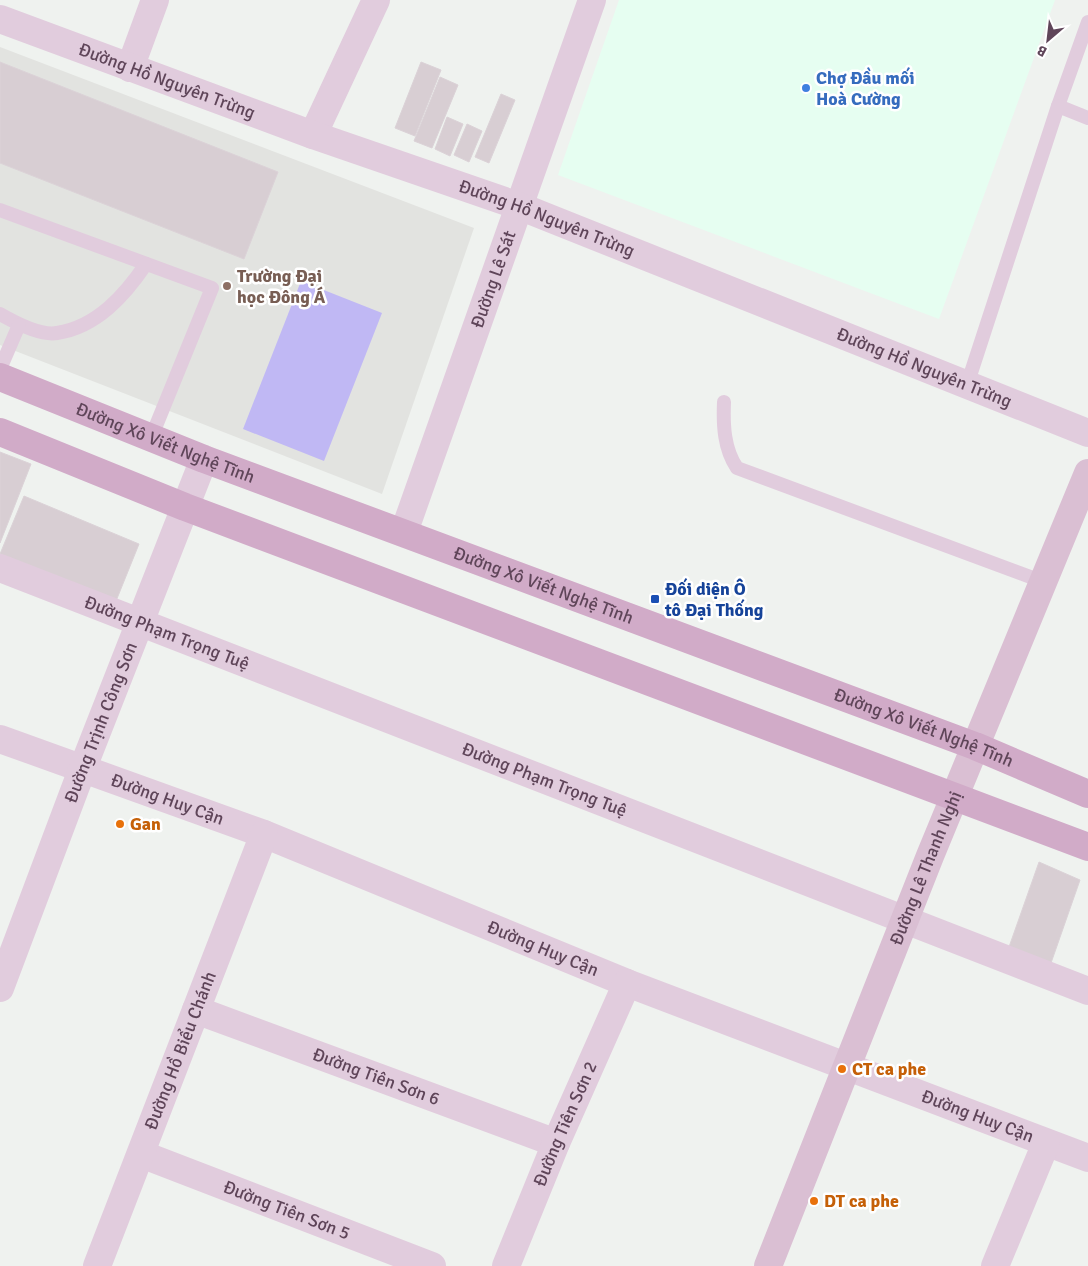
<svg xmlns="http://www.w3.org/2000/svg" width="1088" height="1266" viewBox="0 0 1088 1266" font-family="Signika,sans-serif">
  <rect width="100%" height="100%" fill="#eff2ef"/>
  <path fill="#e6fef1" d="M619,0H1055L939,319L558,175Z"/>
  <path fill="#e2e3e0" d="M0,47L474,228L382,494L0,345Z"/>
  <path fill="#c0b8f4" d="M301,281L382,313L324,461L243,429Z"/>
  <g fill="#d8ced3" stroke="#dbd2d7">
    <path d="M0,62L278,172L244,259L0,163Z"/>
    <path d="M421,62L441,70L415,136L395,128Z"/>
    <path d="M440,77L458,85L432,148L414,141Z"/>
    <path d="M501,94L515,100L489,163L475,157Z"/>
    <path d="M447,117L463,124L450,156L435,149Z"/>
    <path d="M467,124L482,131L469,162L454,155Z"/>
    <path d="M0,452L31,464L0,543Z"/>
    <path d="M24,496L139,544L116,601L0,554Z"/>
    <path d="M1039,862L1080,880L1051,963L1009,947Z"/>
  </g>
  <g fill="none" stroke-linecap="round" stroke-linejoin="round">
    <g stroke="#e1ccdd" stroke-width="14">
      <path d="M1088,22L1058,106L1088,118"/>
      <path d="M0,210L212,288L151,438"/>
      <path d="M0,314C14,322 40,336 57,333C97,327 125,295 146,264"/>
      <path d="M0,369L19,325"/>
      <path d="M967,385L1058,106"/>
      <path d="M724,402C723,425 724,449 737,468L1044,582"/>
    </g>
    <g stroke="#e1ccdd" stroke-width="28">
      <path d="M130,68L155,0"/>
      <path d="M313,135L376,0"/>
      <path id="s1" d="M404,532L592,0"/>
      <path id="s2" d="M0,568L1088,991"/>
      <path id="s3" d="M0,739L264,834L627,983L1088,1158"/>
      <path id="s4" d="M0,988L82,770L204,459"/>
      <path id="s5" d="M196,1010L556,1143"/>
      <path id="s6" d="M141,1154L432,1266"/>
      <path id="s7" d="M97,1266L264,834"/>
      <path id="s8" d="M506,1266L556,1143L627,983"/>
      <path d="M995,1266L1046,1143"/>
    </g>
    <path stroke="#e1ccdd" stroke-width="28" id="s9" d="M0,19L313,135L519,206L1088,433"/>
    <path stroke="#dabfd3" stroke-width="28" id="s10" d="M768,1266L930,856L1088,473"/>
    <g stroke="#d1abc8" stroke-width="28">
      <path id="s11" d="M0,377L204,459L975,746L1088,794"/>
      <path d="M0,432L185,507L1088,847"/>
    </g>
  </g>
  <circle fill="#3f7fe0" stroke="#fff" stroke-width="2" cx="806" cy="88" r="5"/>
  <circle fill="#8d6e63" stroke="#fff" stroke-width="2" cx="227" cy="286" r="5"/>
  <rect fill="#1a4fb4" stroke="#fff" stroke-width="2" x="650" y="594" width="10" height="10" rx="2.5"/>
  <g fill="#e8710a" stroke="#fff" stroke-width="2">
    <circle cx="120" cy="824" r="5"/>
    <circle cx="842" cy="1069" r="5"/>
    <circle cx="814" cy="1201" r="5"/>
  </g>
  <g text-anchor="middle" stroke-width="5" stroke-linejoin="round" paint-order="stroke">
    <g font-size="18" font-weight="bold" fill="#366cbe" stroke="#fff" text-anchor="start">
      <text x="816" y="84">Chợ Đầu mối<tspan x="816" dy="21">Hoà Cường</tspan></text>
    </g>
    <g font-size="18" fill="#5f4559" stroke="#fff">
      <text dy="6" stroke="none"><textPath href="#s9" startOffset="178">Đường Hồ Nguyên Trừng</textPath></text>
      <text dy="6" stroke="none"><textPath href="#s9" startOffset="582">Đường Hồ Nguyên Trừng</textPath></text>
      <text dy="6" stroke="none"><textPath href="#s1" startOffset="268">Đường Lê Sát</textPath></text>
      <text dy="6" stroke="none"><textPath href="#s9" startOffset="988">Đường Hồ Nguyên Trừng</textPath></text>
      <text dy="6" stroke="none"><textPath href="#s11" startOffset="178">Đường Xô Viết Nghệ Tĩnh</textPath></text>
      <text dy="6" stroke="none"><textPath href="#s11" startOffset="582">Đường Xô Viết Nghệ Tĩnh</textPath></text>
      <text dy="6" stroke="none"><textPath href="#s2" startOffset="179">Đường Phạm Trọng Tuệ</textPath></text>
      <text dy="6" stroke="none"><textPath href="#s4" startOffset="284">Đường Trịnh Công Sơn</textPath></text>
      <text dy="6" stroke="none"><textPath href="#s11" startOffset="988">Đường Xô Viết Nghệ Tĩnh</textPath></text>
      <text dy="6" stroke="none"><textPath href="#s2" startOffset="584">Đường Phạm Trọng Tuệ</textPath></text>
      <text dy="6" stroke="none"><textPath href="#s3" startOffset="178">Đường Huy Cận</textPath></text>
      <text dy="6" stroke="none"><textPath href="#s10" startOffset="428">Đường Lê Thanh Nghị</textPath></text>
      <text dy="6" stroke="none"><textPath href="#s3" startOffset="582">Đường Huy Cận</textPath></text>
      <text dy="6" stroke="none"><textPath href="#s7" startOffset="231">Đường Hồ Biểu Chánh</textPath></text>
      <text dy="6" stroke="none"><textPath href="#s5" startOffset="192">Đường Tiên Sơn 6</textPath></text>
      <text dy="6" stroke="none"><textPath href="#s3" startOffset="1048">Đường Huy Cận</textPath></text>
      <text dy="6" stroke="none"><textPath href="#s8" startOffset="154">Đường Tiên Sơn 2</textPath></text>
      <text dy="6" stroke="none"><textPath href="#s6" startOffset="156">Đường Tiên Sơn 5</textPath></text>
    </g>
    <g font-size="18" font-weight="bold" fill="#785e54" stroke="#fff" text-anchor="start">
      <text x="237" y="282">Trường Đại<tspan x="237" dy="21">học Đông Á</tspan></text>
    </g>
    <g font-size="18" font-weight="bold" fill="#164399" stroke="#fff" text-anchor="start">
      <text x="665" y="595">Đối diện Ô<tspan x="665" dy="21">tô Đại Thống</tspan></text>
    </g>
    <g font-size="18" font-weight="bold" fill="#c56008" stroke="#fff" text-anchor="start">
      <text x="130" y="830">Gan</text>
      <text x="852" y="1075">CT ca phe</text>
      <text x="824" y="1207">DT ca phe</text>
    </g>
  </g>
  <g transform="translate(1048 40) rotate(208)" stroke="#ffffff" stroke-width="4" paint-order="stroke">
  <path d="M0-4L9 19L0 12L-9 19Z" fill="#5f4559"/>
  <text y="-8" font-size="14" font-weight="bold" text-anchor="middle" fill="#5f4559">B</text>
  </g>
</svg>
